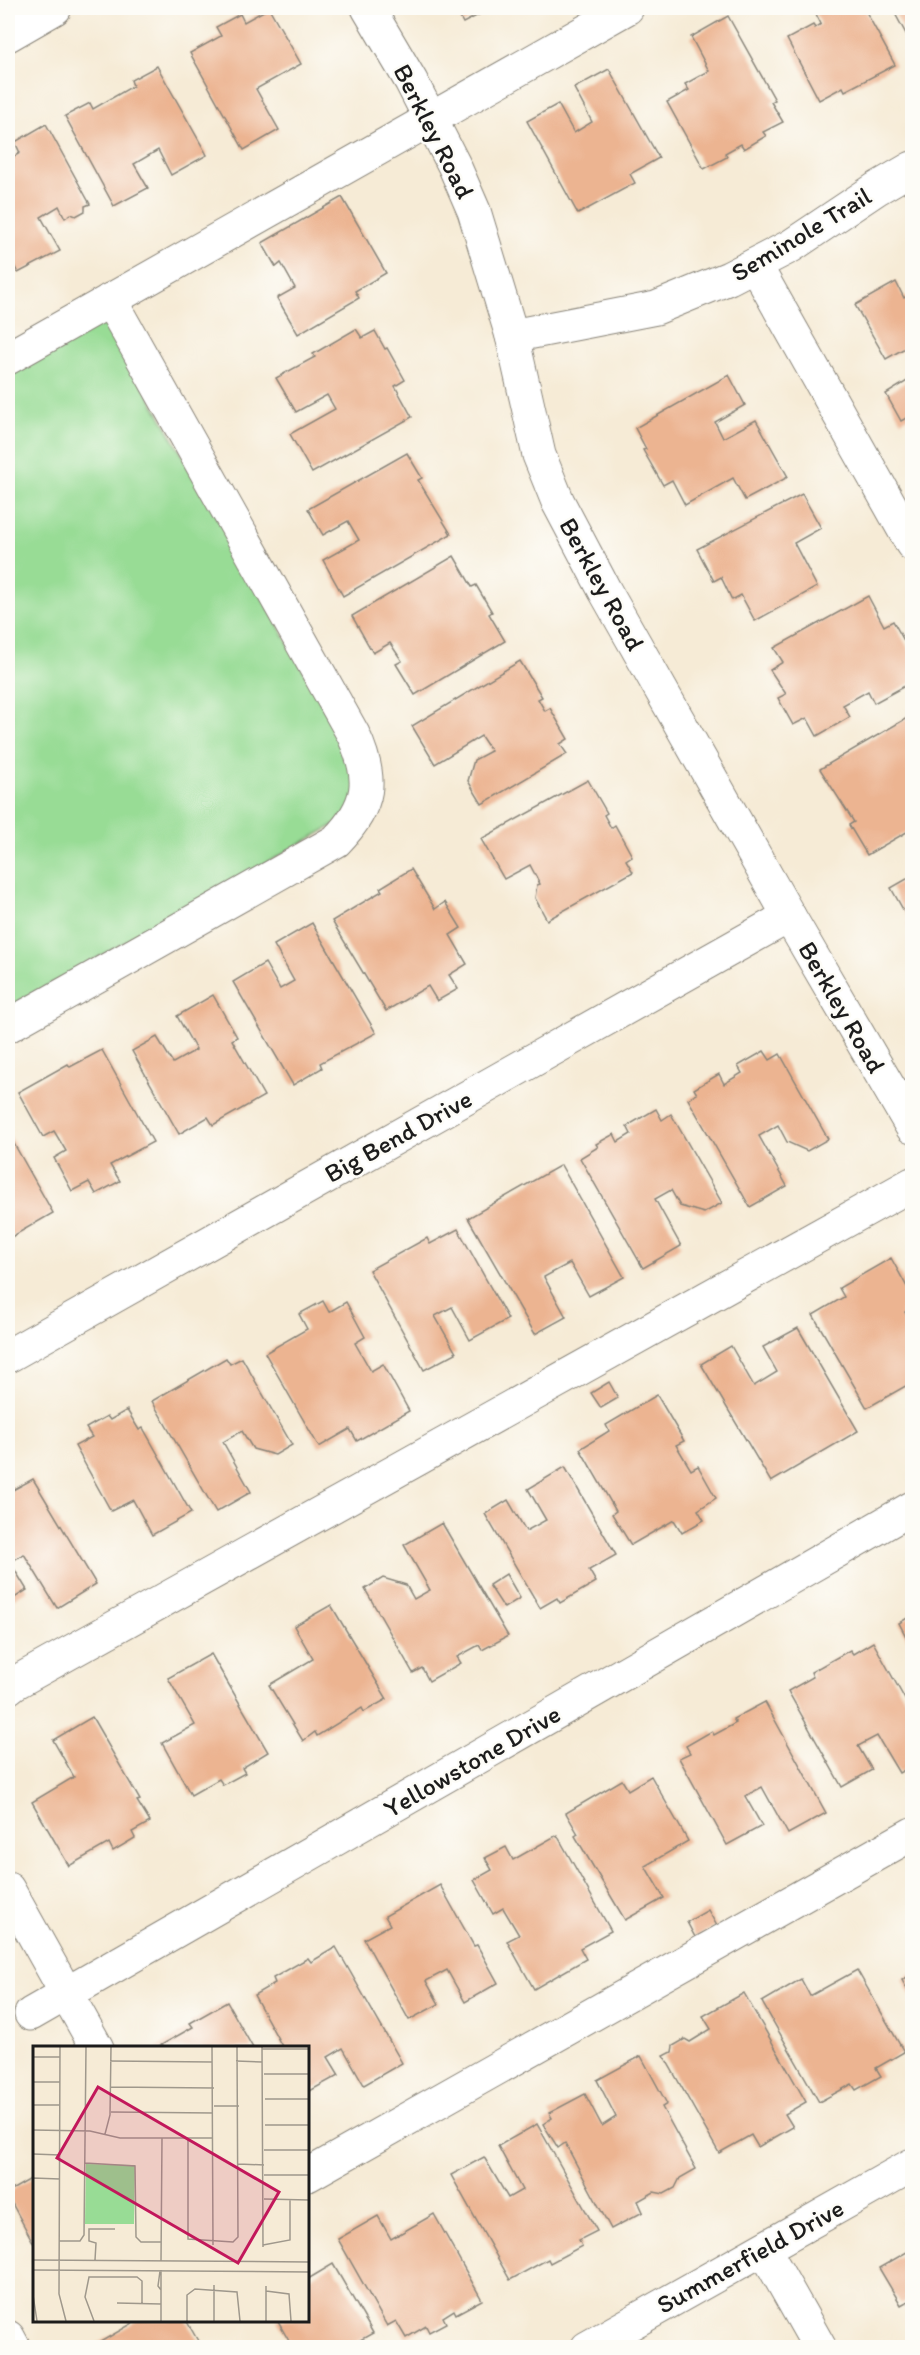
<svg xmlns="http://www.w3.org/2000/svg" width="920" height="2355" viewBox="0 0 920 2355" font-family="Itim,sans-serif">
  <rect width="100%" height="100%" fill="#fdfcf7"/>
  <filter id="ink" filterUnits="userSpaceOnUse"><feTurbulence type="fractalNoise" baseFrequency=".0167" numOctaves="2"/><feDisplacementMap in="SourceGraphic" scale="12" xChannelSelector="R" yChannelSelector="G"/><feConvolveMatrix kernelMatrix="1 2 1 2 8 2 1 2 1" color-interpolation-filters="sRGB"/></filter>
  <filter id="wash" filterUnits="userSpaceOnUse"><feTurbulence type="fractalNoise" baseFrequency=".008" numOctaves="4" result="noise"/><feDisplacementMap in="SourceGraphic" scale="24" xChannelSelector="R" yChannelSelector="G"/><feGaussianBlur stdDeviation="1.35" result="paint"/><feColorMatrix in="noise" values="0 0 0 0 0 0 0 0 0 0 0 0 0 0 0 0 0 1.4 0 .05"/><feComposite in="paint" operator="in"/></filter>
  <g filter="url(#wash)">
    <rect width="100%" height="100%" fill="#f6ebd6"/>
    <path fill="#98dc95" stroke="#5a7c58" stroke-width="1.5" d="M106,319L377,801L8,1008V375Z"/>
    <g id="blocks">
      <g fill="#ecb491">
        <path d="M269,8L301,64L256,89L279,130L244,150L190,53L221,36L216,27L240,14L244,22Z"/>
        <path d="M455,8H492L463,23Z"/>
        <path d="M813,8H864L895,65L845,91L843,87L819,100L787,39L813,25L815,28L821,24Z"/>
        <path d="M892,8H912V45Z"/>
        <path d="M728,16L775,100L771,102L783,122L763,132L766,136L744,149L741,144L725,153L727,157L704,169L667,102L689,90L685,84L709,71L691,37Z"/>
        <path d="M157,66L207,155L171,175L158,150L134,164L148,188L114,206L65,116L90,103L93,109L133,86L131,80Z"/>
        <path d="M609,69L659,158L630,174L635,183L578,214L527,121L558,104L574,133L592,122L574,88Z"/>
        <path d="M46,124L90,204L85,206V211L76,216L71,214L65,218L59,206L41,217L60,251L18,273L8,254V160L20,153L15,142Z"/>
        <path d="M342,197L386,273L355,291L359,298L298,334L277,298L295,288L281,263L276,267L262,243Z"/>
        <path d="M896,282L904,298L912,293V344L886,359L855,305Z"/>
        <path d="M356,329L362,338L375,331L385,349L387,348L405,380L395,386L412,417L312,473L290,434L335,409L327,395L296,412L276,378L315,357L313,354Z"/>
        <path d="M729,375L745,405L715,422L723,438L756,420L788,477L745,500L733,478L685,505L672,480L663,485L643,450L646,449L635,428Z"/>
        <path d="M912,378V415L901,421L886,394Z"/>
        <path d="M407,453L422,478L418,480L451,534L343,596L323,560L359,540L348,521L323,535L308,509Z"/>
        <path d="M802,494L821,528L794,543L817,587L755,621L741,595L732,600L721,577L714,581L697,549Z"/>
        <path d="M454,556L472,587L476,585L492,612L489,614L505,641L415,695L396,664L402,661L390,643L373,653L352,616Z"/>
        <path d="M868,596L884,626L893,621L912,655V682L874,703L868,691L843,705L850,717L817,736L807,718L793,725L778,698L786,694L770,670L783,662L774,648Z"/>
        <path d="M520,661L542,697L538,699L545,711L550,708L568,739L560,744L567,754L482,804L468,781L474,760L491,751L481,736L435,764L412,726Z"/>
        <path d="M912,715V829L867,855L849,825L854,822L820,769Z"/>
        <path d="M588,780L607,813L604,815L611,828L615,825L632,856L626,860L633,872L547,920L535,898L537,885L540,884L530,865L504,879L481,839Z"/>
        <path d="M411,869L435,909L445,902L461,928L450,935L467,964L449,975L458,989L437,1001L428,986L386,1011L332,921L382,891L380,888Z"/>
        <path d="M912,876V934L907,924L910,922L891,888Z"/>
        <path d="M312,923L376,1033L320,1063L322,1068L293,1085L233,982L265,963L280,989L294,981L274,945Z"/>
        <path d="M213,995L237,1037L232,1040L264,1096L213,1125L208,1117L179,1134L132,1051L157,1037L173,1063L196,1050L177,1016Z"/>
        <path d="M102,1050L153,1142L110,1165L120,1181L96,1194L89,1182L72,1191L54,1158L66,1151L54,1131L43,1137L18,1092L68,1064L70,1067Z"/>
        <path d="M764,1051L770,1060L780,1054L828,1139L807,1151L787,1142L778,1125L759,1136L787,1186L750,1207L688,1099L697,1094L694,1089L719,1074L724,1084L742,1073L738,1066Z"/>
        <path d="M656,1109L662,1120L671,1114L722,1203L704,1213L680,1206L671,1190L655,1199L681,1246L643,1268L580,1158L598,1147L596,1144L614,1134L618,1142L631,1134L627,1126Z"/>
        <path d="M8,1133L53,1213L8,1239Z"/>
        <path d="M561,1165L624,1277L589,1296L570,1263L544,1277L566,1317L535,1334L468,1218Z"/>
        <path d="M458,1229L508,1319L470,1340L452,1307L435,1316L456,1353L424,1370L369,1270L427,1238L430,1244Z"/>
        <path d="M891,1258L912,1296V1308L905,1312L912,1325V1390L909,1384L867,1408L813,1315L844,1297L839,1288Z"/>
        <path d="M323,1301L329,1312L346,1302L365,1337L355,1343L371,1371L383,1364L409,1411L357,1441L350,1429L319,1447L265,1353L307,1329L299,1314Z"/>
        <path d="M798,1328L858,1431L771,1482L701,1364L731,1346L754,1386L777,1372L763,1347Z"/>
        <path d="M226,1358L230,1364L242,1358L292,1445L275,1455L253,1449L242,1431L223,1442L251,1492L216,1512L152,1401Z"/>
        <path d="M609,1382L618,1398L601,1408L591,1393Z"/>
        <path d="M657,1395L684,1441L676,1445L691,1470L698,1466L716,1498L698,1510L704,1520L682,1533L674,1520L631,1545L612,1514L616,1511L580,1449L609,1431L606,1425Z"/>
        <path d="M127,1410L139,1430L143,1428L191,1513L152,1535L133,1500L111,1511L75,1446L92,1437L86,1428L107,1416L110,1420Z"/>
        <path d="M565,1467L616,1555L589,1570L596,1582L560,1603L557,1598L540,1608L485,1514L508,1500L526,1531L546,1520L528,1489Z"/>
        <path d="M33,1479L96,1584L57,1608L24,1554L10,1562L27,1590L8,1602V1480L13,1490Z"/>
        <path d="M442,1523L508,1636L482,1650L479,1645L457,1657L461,1663L429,1681L422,1668L413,1673L365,1589L383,1578L406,1585L414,1599L430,1590L404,1545Z"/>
        <path d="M506,1574L520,1598L504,1608L489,1585Z"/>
        <path d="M331,1605L387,1699L364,1712L362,1708L317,1736L315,1732L303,1741L269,1685L313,1659L294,1626Z"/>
        <path d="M912,1615V1648L899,1623Z"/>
        <path d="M873,1642L912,1712V1766L899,1773L877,1736L858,1746L872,1770L842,1787L788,1691L813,1677L811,1672L850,1650L853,1654Z"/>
        <path d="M211,1654L268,1752L242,1768L245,1773L223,1785L219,1779L191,1795L162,1743L195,1725L168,1678Z"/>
        <path d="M765,1702L826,1813L788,1834L762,1787L745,1796L762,1826L727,1845L679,1758L690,1753L686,1746L712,1731L714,1735L736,1723L733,1719Z"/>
        <path d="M92,1717L140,1800L137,1801L150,1822L132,1832L135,1838L113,1851L109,1843L69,1866L32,1802L74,1777L53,1740Z"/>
        <path d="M651,1776L688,1841L645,1866L664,1898L625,1920L575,1836L578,1834L566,1813L622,1780L628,1790Z"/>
        <path d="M557,1835L611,1931L580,1948L586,1959L534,1989L507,1941L519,1935L503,1908L493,1914L474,1880L492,1870L485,1858L506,1847L513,1860Z"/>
        <path d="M440,1885L474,1946L477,1945L498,1983L465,2002L447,1970L426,1981L439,2004L409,2020L364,1939L390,1925L385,1916Z"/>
        <path d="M708,1910L717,1926L695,1937L687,1922Z"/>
        <path d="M336,1947L402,2063L364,2085L343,2048L328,2057L339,2075L308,2092V2048H283L254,1995L275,1983L273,1978L308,1958L311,1962Z"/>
        <path d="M857,1970L904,2052L876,2068L881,2076L856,2090L852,2084L819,2102L762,2002L801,1979L810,1996Z"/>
        <path d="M912,1974V1998L902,1980Z"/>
        <path d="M744,1993L806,2102L785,2114L793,2127L758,2147L751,2135L719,2153L664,2056L672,2052L673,2046L685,2039L690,2042L711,2029L703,2016Z"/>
        <path d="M227,2002L253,2048H156L193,2027L190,2023Z"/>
        <path d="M641,2056L667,2104L662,2107L696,2169L680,2178L675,2188L664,2194L654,2192L638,2201L643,2212L611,2229L565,2143L558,2148L543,2124L552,2118L549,2113L585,2094L602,2126L616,2117L597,2080Z"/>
        <path d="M537,2124L597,2231L579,2240L582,2246L550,2263L548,2259L510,2280L451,2175L484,2157L508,2198L522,2190L498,2146Z"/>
        <path d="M34,2177V2244L8,2196V2192Z"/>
        <path d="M434,2214L482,2300L456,2314L454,2310L443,2317L446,2323L429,2332L426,2326L406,2338L396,2321L387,2326L338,2239L378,2216L391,2239Z"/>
        <path d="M912,2249V2309L908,2301L901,2305L879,2268Z"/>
        <path d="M333,2264L373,2333L351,2345L352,2348H293L277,2320H308V2279Z"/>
        <path d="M138,2320H186L202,2348H96L95,2345Z"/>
      </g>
    </g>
  </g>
  <g filter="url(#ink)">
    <use href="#blocks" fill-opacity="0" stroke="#898479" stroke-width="1.5"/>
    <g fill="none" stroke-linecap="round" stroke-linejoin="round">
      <defs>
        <g id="minor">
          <path d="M368,8L411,81L454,165L474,211L512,336L539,455L558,502L605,591L789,916L912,1127"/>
          <path d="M8,35L55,8"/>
          <path d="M755,265L912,544"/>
          <path d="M512,336L656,308L729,278L791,246L876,189L912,168"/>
          <path d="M8,358L627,8"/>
          <path d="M8,1026L336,841C371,805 374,779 353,734L110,300"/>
          <path d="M8,1356L789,916"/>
          <path d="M8,1688L13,1684L912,1184"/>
          <path d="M8,1889L97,2048"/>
          <path d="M31,2014L912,1508"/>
          <path d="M308,2175L912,1834"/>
          <path d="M764,2249L820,2348"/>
          <path d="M587,2348L912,2165"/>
        </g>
        <path id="major" d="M8,2337L14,2348"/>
      </defs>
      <use href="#minor" stroke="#898479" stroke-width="35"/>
      <use href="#major" stroke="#898479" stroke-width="35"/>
      <use href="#minor" stroke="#fff" stroke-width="33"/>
      <use href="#major" stroke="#fff" stroke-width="33"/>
    </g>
  </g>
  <g text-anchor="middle" stroke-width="5" stroke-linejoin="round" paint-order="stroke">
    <g font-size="26" fill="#1c1c1c" stroke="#fdfcf7">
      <text transform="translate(434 131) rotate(63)" y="9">Berkley Road</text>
      <text transform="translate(801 234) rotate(-31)" y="9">Seminole Trail</text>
      <text transform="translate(602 584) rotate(61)" y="9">Berkley Road</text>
      <text transform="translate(842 1007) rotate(60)" y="9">Berkley Road</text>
      <text transform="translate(398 1136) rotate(-29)" y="9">Big Bend Drive</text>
      <text transform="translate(472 1761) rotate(-30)" y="9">Yellowstone Drive</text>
      <text transform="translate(750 2256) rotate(-29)" y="9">Summerfield Drive</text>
    </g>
  </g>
  <g transform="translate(33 2046)">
    <rect width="276" height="276" fill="#f6ebd6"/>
    <path d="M53,118L102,119L101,178H52Z" fill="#98dc95"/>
    <path fill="none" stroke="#9f988c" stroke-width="1.5" d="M27,1L26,248L33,275M179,1L180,199M229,1L230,201M229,3H276M0,11H27M77,15L179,16M203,15L229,16M231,28H276M0,36H27M77,41L181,42M232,53H276M0,59H27M181,60H206M78,66L180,67M232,79H276M0,84L57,85L87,92H180M72,88L77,69L78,1M155,92V193L200,196L205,191L204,1M231,104H276M0,108L27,109M52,117L102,120L103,191L108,196H128M205,118L231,119M231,129H276M0,132L27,133M231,153L276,154M0,189V132M26,195H47L51,189L53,1M230,199L257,194V154M0,214L276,216M62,214L63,197L56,195V183H82M128,215L129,92M0,224L276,226M128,224V275M127,225L125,240L128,244M233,245L256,248L258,275M0,249L4,275M84,257L128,258M61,275L52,251L56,231H104L109,235V258M154,275V249L162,243L204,246L207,275M181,275V239M233,275V240"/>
    <path fill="#c2185b" fill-opacity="0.15" stroke="#c2185b" stroke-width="3" d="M65,41L246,146L205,217L24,112Z"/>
    <rect width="276" height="276" fill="none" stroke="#1c1c1c" stroke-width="3"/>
  </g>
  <rect width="920" height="2355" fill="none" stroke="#fdfcf7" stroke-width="30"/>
</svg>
